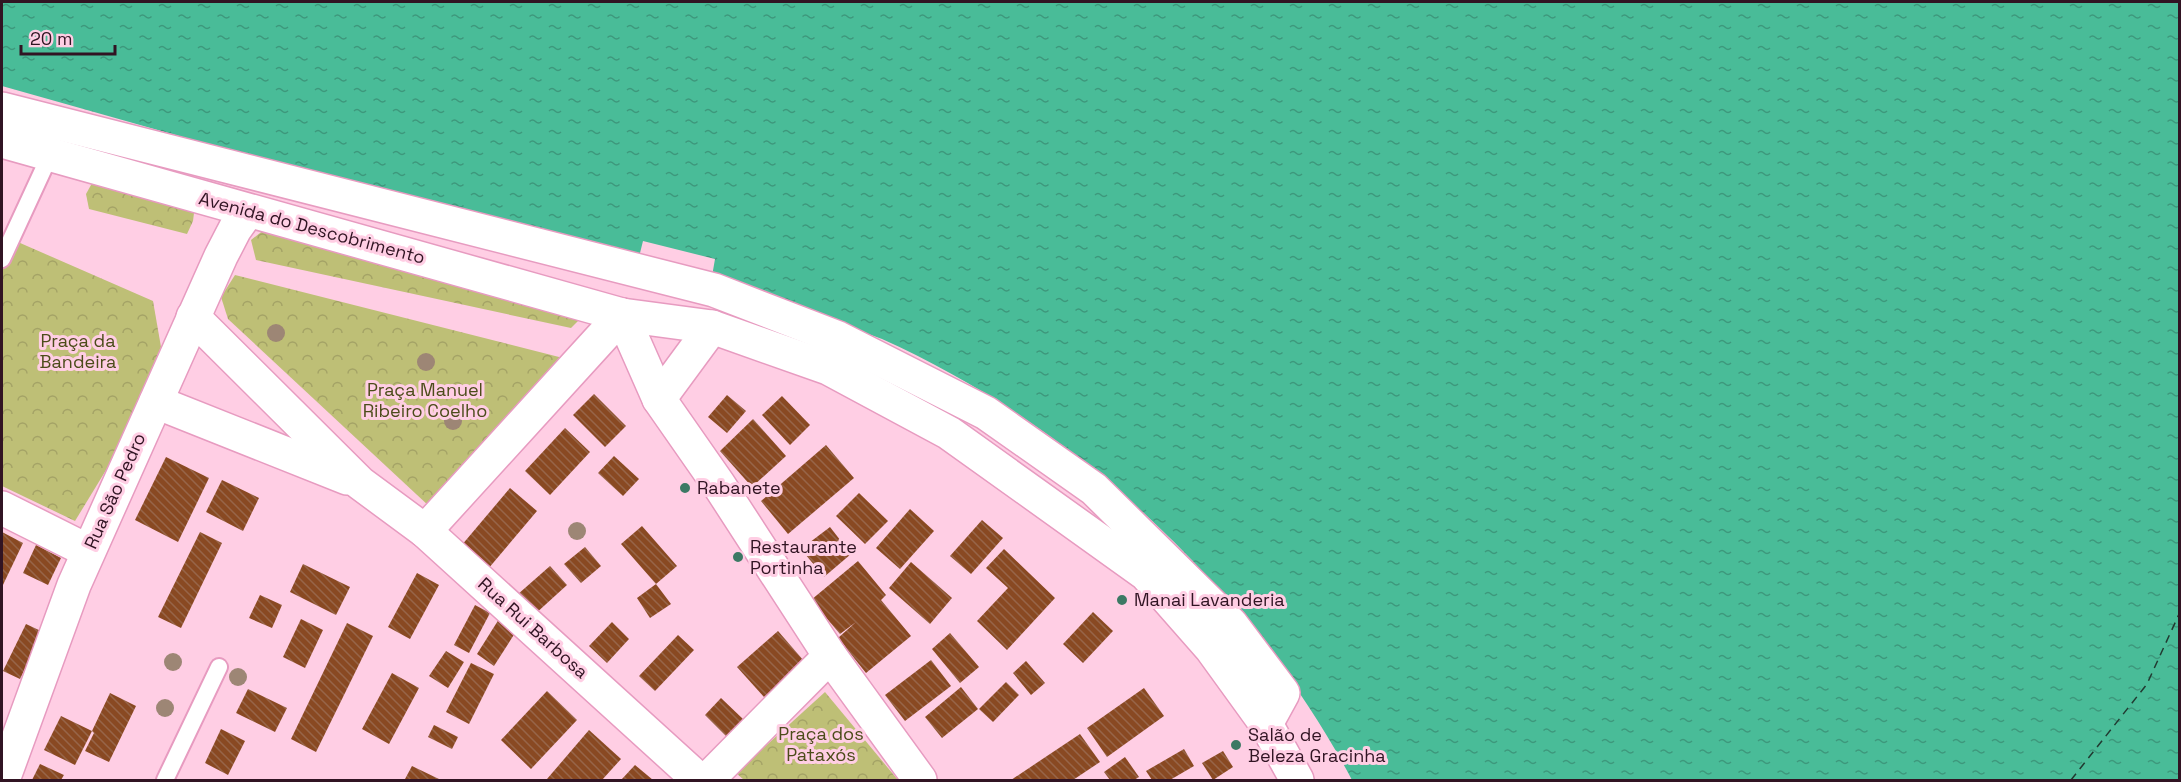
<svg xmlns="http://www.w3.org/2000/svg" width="2181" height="782" viewBox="0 0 2181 782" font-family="'Space Grotesk',sans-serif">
  <defs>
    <pattern id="park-crowns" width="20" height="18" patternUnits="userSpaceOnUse" patternTransform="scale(1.5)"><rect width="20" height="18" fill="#bebf76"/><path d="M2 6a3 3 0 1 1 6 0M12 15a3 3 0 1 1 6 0" fill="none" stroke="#a4a366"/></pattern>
    <pattern id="water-ripples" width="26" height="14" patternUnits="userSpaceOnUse" patternTransform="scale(1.5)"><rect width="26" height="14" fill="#49bc98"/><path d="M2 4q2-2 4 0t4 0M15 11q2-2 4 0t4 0" fill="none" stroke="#3d987c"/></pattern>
    <pattern id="building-back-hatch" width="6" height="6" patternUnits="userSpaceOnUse" patternTransform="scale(1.5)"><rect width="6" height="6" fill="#894922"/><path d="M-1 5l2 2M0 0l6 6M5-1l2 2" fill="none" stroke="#976549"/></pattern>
  </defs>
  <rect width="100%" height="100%" fill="#ffcee4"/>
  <g fill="url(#park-crowns)">
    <path d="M96,176L195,205L193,221L187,234L89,209L86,194Z"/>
    <path d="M265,229L580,319L571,328L256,260L251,240Z"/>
    <path d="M11,239L153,301L161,347L114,457L75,521L2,486V261Z"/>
    <path d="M235,275L563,358L430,507L228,319L221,297Z"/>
    <path d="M825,692L898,780H744L736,773Z"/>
  </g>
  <path fill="url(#water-ripples)" d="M2,2H2179V780H1352C1252,591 1078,427 882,339C864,332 845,327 826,321C788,308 749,295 711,282L715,259L643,241L638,261L317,175L2,86Z"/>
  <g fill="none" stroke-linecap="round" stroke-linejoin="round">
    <path stroke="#213a31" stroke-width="1.5" stroke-dasharray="8 6" stroke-linecap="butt" d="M2071,780L2147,684L2180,612"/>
  </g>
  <g fill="url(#building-back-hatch)">
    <path d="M594,394L626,426L605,447L573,415Z"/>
    <path d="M727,395L746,411L727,433L708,417Z"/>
    <path d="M782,396L810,425L790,445L762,415Z"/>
    <path d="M753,419L786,456L752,487L720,451Z"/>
    <path d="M565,428L590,452L550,495L525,471Z"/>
    <path d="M826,445L854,478L788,534L761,501Z"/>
    <path d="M614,456L639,479L623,496L598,473Z"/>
    <path d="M166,457L209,478L178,542L135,520Z"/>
    <path d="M222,480L259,498L243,531L206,512Z"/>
    <path d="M510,488L537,511L488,569L461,546Z"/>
    <path d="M859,493L888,521L865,544L836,516Z"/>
    <path d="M910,509L934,531L900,569L876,548Z"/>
    <path d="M982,520L1003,538L971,574L950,556Z"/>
    <path d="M642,526L677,566L656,584L621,544Z"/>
    <path d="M830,527L851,554L824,577L801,549Z"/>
    <path d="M2,532L23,543L2,587Z"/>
    <path d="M200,532L222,543L181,628L158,617Z"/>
    <path d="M36,545L61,558L48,585L23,573Z"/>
    <path d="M585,547L601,566L581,583L564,564Z"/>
    <path d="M1004,549L1055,598L1007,650L977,621L1008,588L986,568Z"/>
    <path d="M858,561L886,595L881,600L911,636L866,673L838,638L856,622L840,634L811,600Z"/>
    <path d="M911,562L952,598L930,624L889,588Z"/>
    <path d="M303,564L350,587L336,615L290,592Z"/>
    <path d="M550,566L567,585L534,615L517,595Z"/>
    <path d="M417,573L439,585L410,639L388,627Z"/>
    <path d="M656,584L671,604L650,618L637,598Z"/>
    <path d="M260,595L282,605L272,628L249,618Z"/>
    <path d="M475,605L490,613L469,653L454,645Z"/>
    <path d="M1093,612L1113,631L1083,663L1063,644Z"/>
    <path d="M301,619L323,630L305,668L283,657Z"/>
    <path d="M499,619L517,630L494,666L477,654Z"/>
    <path d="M612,622L629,639L607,663L589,646Z"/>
    <path d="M347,623L373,636L316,752L291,739Z"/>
    <path d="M26,624L43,632L20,679L3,671Z"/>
    <path d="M778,631L804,661L764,697L737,667Z"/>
    <path d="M950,633L979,667L960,683L932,649Z"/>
    <path d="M678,635L694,650L655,691L639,676Z"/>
    <path d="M446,651L464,662L448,688L429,676Z"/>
    <path d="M931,660L951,686L905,721L885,695Z"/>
    <path d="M1026,661L1045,683L1031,695L1013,673Z"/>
    <path d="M471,663L494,674L469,724L446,712Z"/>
    <path d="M392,673L419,688L389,744L362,729Z"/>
    <path d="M1006,682L1019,695L993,722L979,709Z"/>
    <path d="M961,687L978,709L942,738L925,717Z"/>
    <path d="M1144,688L1164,716L1107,757L1087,728Z"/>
    <path d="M248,689L287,708L275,732L236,713Z"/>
    <path d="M547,691L577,720L531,769L501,740Z"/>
    <path d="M110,693L136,706L109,762L85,751L94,733L92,731Z"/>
    <path d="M721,698L744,720L727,737L705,715Z"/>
    <path d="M61,716L92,731L75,765L44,750Z"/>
    <path d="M434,725L458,737L452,749L428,737Z"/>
    <path d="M221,729L245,741L228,775L205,763Z"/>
    <path d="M589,730L621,759L602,780H549L547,779Z"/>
    <path d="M1080,734L1100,762L1073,780H1011Z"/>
    <path d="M1184,749L1194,766L1170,780H1152L1146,771Z"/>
    <path d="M1223,751L1233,767L1213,780L1202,763Z"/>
    <path d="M1125,757L1139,777L1134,780H1110L1104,772Z"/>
    <path d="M40,764L64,775L61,780H32Z"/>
    <path d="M635,765L653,780H621Z"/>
    <path d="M412,766L441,780H409L405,779Z"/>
  </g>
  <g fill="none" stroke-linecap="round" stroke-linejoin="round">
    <defs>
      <g id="lane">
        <path d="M2,259L50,155"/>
        <path d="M165,780L219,667"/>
      </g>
      <g id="street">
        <path d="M2,109L714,290L838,338L986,413L1094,489L1231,624L1283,693L1266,724"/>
        <path d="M193,317L360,483L425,531L699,780"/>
        <path d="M156,402L347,478"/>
        <path d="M2,508L88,551"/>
        <path d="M707,780L830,656"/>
      </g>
      <g id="secondary">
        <path d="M2,141L622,315L712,327L828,368L949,433L1146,574L1211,648L1266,724L1297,780"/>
        <path d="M622,315L659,399L719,485L830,656L920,780"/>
        <path d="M659,399L712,327"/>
        <path d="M425,531L622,315"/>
        <path d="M3,780L74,585L221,256L235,229L248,211"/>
      </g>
    </defs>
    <use href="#lane" stroke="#e79bc0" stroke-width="20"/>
    <use href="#street" stroke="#e79bc0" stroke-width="36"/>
    <use href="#secondary" stroke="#e79bc0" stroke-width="36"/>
    <use href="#lane" stroke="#fff" stroke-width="16"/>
    <use href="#street" stroke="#fff" stroke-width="33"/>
    <use href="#secondary" stroke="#fff" stroke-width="33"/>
  </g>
  <g fill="#9d8675">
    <circle cx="276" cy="333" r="9"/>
    <circle cx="426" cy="362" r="9"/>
    <circle cx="453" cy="421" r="9"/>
    <circle cx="577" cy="531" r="9"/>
    <circle cx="173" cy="662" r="9"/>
    <circle cx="238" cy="677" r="9"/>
    <circle cx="165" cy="708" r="9"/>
  </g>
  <g fill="#3c7964" stroke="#ffcee4" stroke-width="2">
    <circle cx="685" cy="488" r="6"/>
    <circle cx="738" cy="557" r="6"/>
    <circle cx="1122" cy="600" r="6"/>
    <circle cx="1236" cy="745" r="6"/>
  </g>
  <g text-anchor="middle" stroke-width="6" stroke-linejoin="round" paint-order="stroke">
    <g font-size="18" fill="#311423" stroke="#ffcee4">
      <text transform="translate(312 228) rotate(15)" y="6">Avenida do Descobrimento</text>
      <text transform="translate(115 491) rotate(-66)" y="6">Rua São Pedro</text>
      <text transform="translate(533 628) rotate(42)" y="6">Rua Rui Barbosa</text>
    </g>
    <g font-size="18" fill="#4c4c1a" stroke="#ffcee4">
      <text x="78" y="347">Praça da<tspan x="78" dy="21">Bandeira</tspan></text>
      <text x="425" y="396">Praça Manuel<tspan x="425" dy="21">Ribeiro Coelho</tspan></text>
      <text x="821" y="740">Praça dos<tspan x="821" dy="21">Pataxós</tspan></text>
    </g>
    <g font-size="18" fill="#311423" stroke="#ffcee4" text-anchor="start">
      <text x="697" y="494">Rabanete</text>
      <text x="750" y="553">Restaurante<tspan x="750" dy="21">Portinha</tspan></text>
      <text x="1134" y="606">Manai Lavanderia</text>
      <text x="1248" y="741">Salão de<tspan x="1248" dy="21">Beleza Gracinha</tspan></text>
    </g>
  </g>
  <rect width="2181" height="782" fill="none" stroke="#311423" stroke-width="6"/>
  <path d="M21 45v9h94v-9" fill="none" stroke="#311423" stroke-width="3"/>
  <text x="30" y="45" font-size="18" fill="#311423" stroke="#ffcee4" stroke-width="4.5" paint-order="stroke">20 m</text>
</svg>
